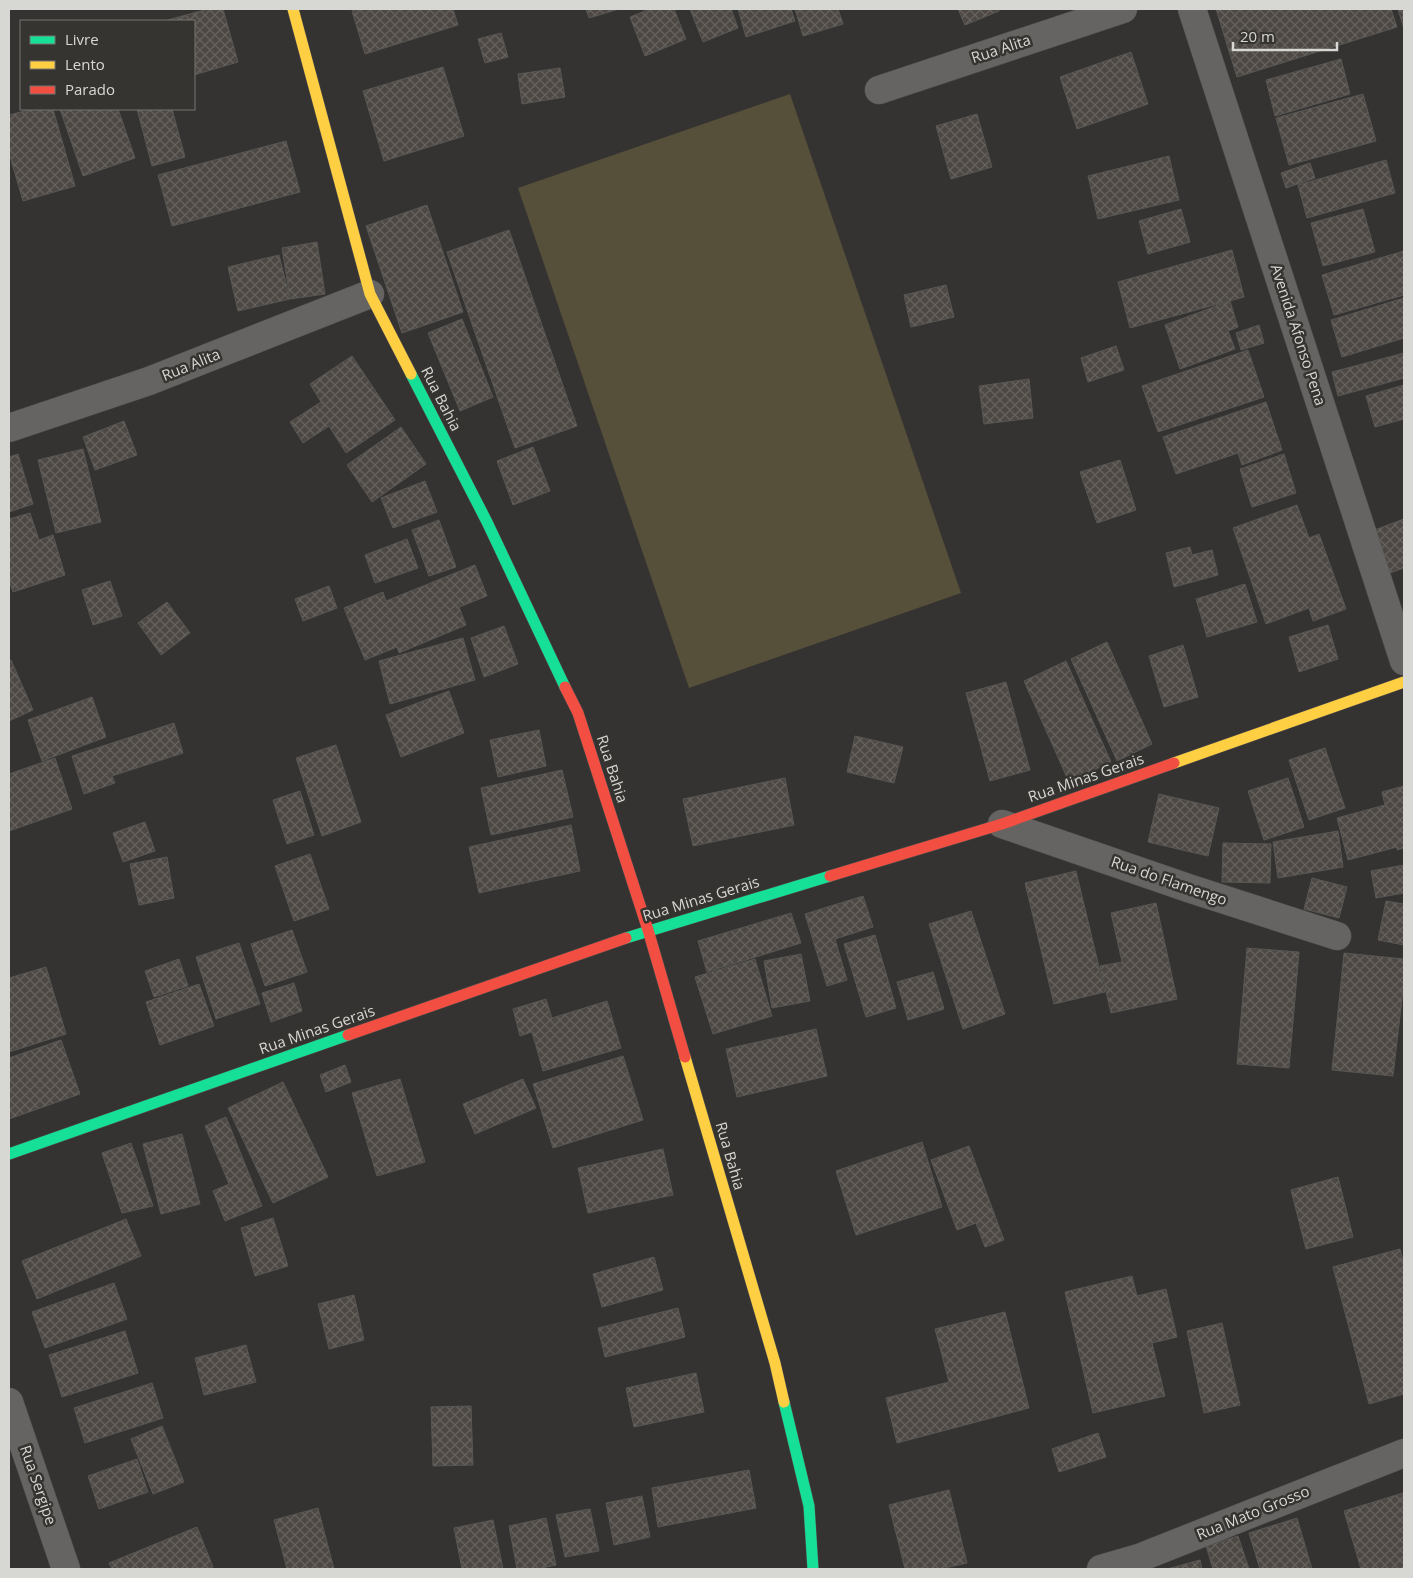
<svg xmlns="http://www.w3.org/2000/svg" width="1413" height="1578" viewBox="0 0 1413 1578" font-family="'Open Sans',sans-serif">
  <defs>
    <pattern id="building-cross-hatch" width="8" height="8" patternUnits="userSpaceOnUse" patternTransform="scale(1.25)"><rect width="8" height="8" fill="#4d4843"/><path d="M0 0l8 8M0 8l8-8" fill="none" stroke="#66625d"/></pattern>
  </defs>
  <rect width="100%" height="100%" fill="#353331"/>
  <path fill="#56503b" d="M790,94L961,593L689,688L518,188Z"/>
  <g fill="url(#building-cross-hatch)" stroke="#585755">
    <path d="M208,9H223L238,62L194,75V21H164Z"/>
    <path d="M360,9H453L458,25L365,54L352,11Z"/>
    <path d="M586,9H619L589,18Z"/>
    <path d="M650,9H674L686,39L645,56L630,17Z"/>
    <path d="M690,9H731L738,28L703,42Z"/>
    <path d="M738,9H791L795,21L746,37Z"/>
    <path d="M795,9H838L843,24L803,36Z"/>
    <path d="M958,9H998L999,11L965,25Z"/>
    <path d="M1216,9H1391L1397,27L1237,77Z"/>
    <path d="M1398,9H1404V29Z"/>
    <path d="M501,33L508,57L485,63L478,39Z"/>
    <path d="M1131,52L1148,104L1077,129L1060,77Z"/>
    <path d="M1341,59L1350,94L1275,116L1266,80Z"/>
    <path d="M443,67L464,136L384,161L363,91Z"/>
    <path d="M560,68L565,97L522,104L518,74Z"/>
    <path d="M1363,94L1376,141L1289,165L1276,118Z"/>
    <path d="M32,109H53L75,186L23,201L9,153V115Z"/>
    <path d="M60,109H118L135,158L83,176Z"/>
    <path d="M137,109H172L185,157L152,166Z"/>
    <path d="M977,114L992,167L951,179L936,126Z"/>
    <path d="M286,141L300,192L172,226L158,175Z"/>
    <path d="M1169,156L1179,200L1098,219L1088,176Z"/>
    <path d="M1386,160L1395,193L1307,218L1298,185Z"/>
    <path d="M1310,163L1315,178L1286,188L1281,173Z"/>
    <path d="M427,205L463,312L402,333L366,226Z"/>
    <path d="M1181,209L1190,242L1148,254L1139,221Z"/>
    <path d="M1363,209L1375,252L1323,266L1311,223Z"/>
    <path d="M509,230L577,426L515,448L447,252Z"/>
    <path d="M317,242L325,294L290,299L282,248Z"/>
    <path d="M1232,250L1244,297L1130,328L1118,282Z"/>
    <path d="M1404,251V295L1334,315L1322,275Z"/>
    <path d="M279,255L290,299L238,311L228,267Z"/>
    <path d="M946,285L954,317L911,327L904,295Z"/>
    <path d="M1404,298V338L1342,357L1331,320Z"/>
    <path d="M1230,301L1238,327L1228,331L1235,349L1180,369L1165,325Z"/>
    <path d="M462,319L493,397L460,411L428,333Z"/>
    <path d="M1259,325L1264,343L1241,350L1236,333Z"/>
    <path d="M1116,346L1124,370L1088,382L1081,358Z"/>
    <path d="M1248,350L1264,397L1158,432L1142,386Z"/>
    <path d="M1404,353V378L1338,396L1332,372Z"/>
    <path d="M352,356L395,420L346,453L329,426L303,443L290,422L321,402L310,384Z"/>
    <path d="M1029,379L1033,418L984,424L979,386Z"/>
    <path d="M1404,385V419L1375,427L1366,396Z"/>
    <path d="M1266,402L1282,450L1242,465L1238,453L1176,474L1163,437Z"/>
    <path d="M124,421L137,455L95,470L83,437Z"/>
    <path d="M401,427L426,464L372,502L347,465Z"/>
    <path d="M533,447L550,491L513,505L497,461Z"/>
    <path d="M83,449L101,522L56,533L38,460Z"/>
    <path d="M18,454L33,504L9,512V457Z"/>
    <path d="M1284,454L1296,493L1252,507L1240,469Z"/>
    <path d="M1120,460L1136,510L1097,523L1080,472Z"/>
    <path d="M425,481L437,512L393,528L381,498Z"/>
    <path d="M1297,505L1309,538L1319,534L1346,609L1313,621L1309,608L1266,624L1233,528Z"/>
    <path d="M30,513L39,540L53,535L65,575L13,592L9,580V519Z"/>
    <path d="M1404,519V568L1387,574L1372,531Z"/>
    <path d="M439,520L456,567L429,576L412,530Z"/>
    <path d="M407,539L418,568L375,583L365,555Z"/>
    <path d="M1190,547L1192,555L1212,550L1218,575L1174,587L1166,553Z"/>
    <path d="M475,565L487,596L459,607L466,625L399,653L397,647L365,660L344,608L383,592L386,601Z"/>
    <path d="M110,581L122,616L93,625L82,590Z"/>
    <path d="M1245,584L1257,622L1207,637L1196,599Z"/>
    <path d="M329,586L337,608L303,621L295,599Z"/>
    <path d="M167,602L190,633L161,655L138,623Z"/>
    <path d="M1328,625L1338,659L1299,672L1289,637Z"/>
    <path d="M504,626L518,664L484,677L471,638Z"/>
    <path d="M463,638L475,680L390,704L379,661Z"/>
    <path d="M1107,642L1152,744L1117,761L1071,659Z"/>
    <path d="M1183,645L1198,697L1164,707L1149,656Z"/>
    <path d="M11,660L33,710L9,721V661Z"/>
    <path d="M1066,661L1111,762L1069,782L1024,681Z"/>
    <path d="M1006,682L1030,770L990,781L966,693Z"/>
    <path d="M449,691L464,733L401,757L386,715Z"/>
    <path d="M92,697L106,737L42,761L28,720Z"/>
    <path d="M174,723L183,753L112,776L115,783L84,794L72,756Z"/>
    <path d="M539,730L546,766L498,777L490,740Z"/>
    <path d="M855,736L903,747L894,783L847,772Z"/>
    <path d="M336,745L361,822L322,836L296,758Z"/>
    <path d="M1325,748L1345,808L1309,820L1289,760Z"/>
    <path d="M55,758L72,809L9,831V774Z"/>
    <path d="M562,770L573,817L491,835L481,788Z"/>
    <path d="M785,778L794,825L693,846L683,799Z"/>
    <path d="M1288,778L1304,827L1264,840L1248,791Z"/>
    <path d="M1404,786V848L1397,850V847L1348,860L1337,818L1385,805L1382,792Z"/>
    <path d="M300,791L314,835L287,844L273,800Z"/>
    <path d="M1159,794L1219,808L1208,856L1148,842Z"/>
    <path d="M145,822L155,851L123,862L113,833Z"/>
    <path d="M571,825L580,871L479,893L469,847Z"/>
    <path d="M1338,831L1343,867L1278,878L1273,842Z"/>
    <path d="M1223,843L1271,844L1270,883L1222,882Z"/>
    <path d="M310,854L329,909L294,921L275,866Z"/>
    <path d="M167,857L174,898L139,905L130,864Z"/>
    <path d="M1404,865V893L1376,898L1371,871Z"/>
    <path d="M1076,871L1105,992L1054,1004L1025,883Z"/>
    <path d="M1312,878L1347,887L1339,918L1304,909Z"/>
    <path d="M863,896L873,927L835,939L847,980L827,986L805,914Z"/>
    <path d="M1386,901L1404,904V945L1378,940Z"/>
    <path d="M1156,903L1177,999L1111,1013L1100,966L1122,962L1111,913Z"/>
    <path d="M971,911L1005,1014L963,1029L929,924Z"/>
    <path d="M791,913L801,943L707,972L698,941Z"/>
    <path d="M292,930L307,972L265,986L251,944Z"/>
    <path d="M875,935L896,1008L866,1017L844,944Z"/>
    <path d="M239,943L260,1004L216,1019L196,957Z"/>
    <path d="M1247,948L1299,952L1289,1068L1237,1064Z"/>
    <path d="M1344,953L1404,959V981L1393,1076L1332,1070Z"/>
    <path d="M801,954L810,1001L772,1008L764,961Z"/>
    <path d="M179,959L188,986L154,997L145,971Z"/>
    <path d="M755,959L772,1016L713,1034L695,977Z"/>
    <path d="M46,967L66,1034L9,1052V978Z"/>
    <path d="M933,972L944,1009L908,1020L897,982Z"/>
    <path d="M294,983L302,1011L271,1022L262,993Z"/>
    <path d="M199,984L214,1026L160,1045L146,1002Z"/>
    <path d="M546,999L552,1018L607,1001L621,1048L543,1071L532,1032L520,1036L513,1009Z"/>
    <path d="M816,1029L827,1076L737,1097L726,1049Z"/>
    <path d="M61,1040L80,1094L9,1119V1058Z"/>
    <path d="M623,1056L643,1120L553,1148L533,1084Z"/>
    <path d="M345,1065L351,1082L326,1092L320,1075Z"/>
    <path d="M400,1079L425,1162L377,1176L352,1093Z"/>
    <path d="M523,1079L536,1108L475,1134L463,1104Z"/>
    <path d="M283,1082L328,1177L273,1203L228,1108Z"/>
    <path d="M226,1117L262,1206L225,1221L213,1191L229,1184L205,1126Z"/>
    <path d="M182,1134L200,1204L161,1214L143,1144Z"/>
    <path d="M922,1142L942,1207L856,1235L836,1171Z"/>
    <path d="M131,1143L153,1206L122,1213L102,1153Z"/>
    <path d="M969,1146L1004,1240L985,1247L976,1223L957,1230L931,1160Z"/>
    <path d="M663,1149L673,1195L588,1213L578,1168Z"/>
    <path d="M1338,1177L1353,1237L1306,1249L1291,1190Z"/>
    <path d="M273,1218L288,1266L255,1276L241,1228Z"/>
    <path d="M126,1219L141,1256L37,1299L22,1261Z"/>
    <path d="M1400,1249L1404,1266V1394L1369,1404L1333,1267Z"/>
    <path d="M654,1257L663,1290L602,1307L593,1274Z"/>
    <path d="M1132,1276L1137,1296L1166,1289L1177,1337L1152,1343L1165,1396L1093,1413L1065,1292Z"/>
    <path d="M114,1283L127,1319L45,1348L32,1312Z"/>
    <path d="M354,1295L364,1340L329,1349L318,1304Z"/>
    <path d="M678,1308L685,1337L605,1357L598,1328Z"/>
    <path d="M1005,1312L1029,1408L897,1443L886,1398L949,1382L935,1329Z"/>
    <path d="M1222,1323L1240,1405L1204,1413L1187,1331Z"/>
    <path d="M125,1331L138,1373L62,1397L49,1355Z"/>
    <path d="M246,1345L256,1382L204,1395L195,1358Z"/>
    <path d="M696,1373L704,1412L634,1427L626,1388Z"/>
    <path d="M152,1383L163,1418L85,1443L74,1408Z"/>
    <path d="M471,1406L473,1465L433,1466L431,1407Z"/>
    <path d="M162,1426L184,1482L153,1494L131,1439Z"/>
    <path d="M1098,1433L1106,1457L1059,1472L1052,1449Z"/>
    <path d="M137,1459L148,1492L99,1509L88,1476Z"/>
    <path d="M749,1470L756,1508L658,1527L652,1488Z"/>
    <path d="M949,1490L967,1563L941,1569H905L889,1505Z"/>
    <path d="M1403,1493L1404,1569H1361L1344,1511Z"/>
    <path d="M642,1496L650,1537L614,1545L606,1503Z"/>
    <path d="M318,1508L334,1569H287L274,1520Z"/>
    <path d="M590,1509L599,1551L565,1557L556,1515Z"/>
    <path d="M546,1518L556,1565L537,1569H517L509,1526Z"/>
    <path d="M1297,1518L1312,1569H1260L1249,1533Z"/>
    <path d="M493,1520L503,1569H462L454,1528Z"/>
    <path d="M197,1527L213,1567L208,1569H112L109,1563Z"/>
    <path d="M1238,1536L1249,1569H1213L1206,1546Z"/>
    <path d="M1200,1560L1202,1569H1167Z"/>
  </g>
  <g fill="none" stroke-linecap="round" stroke-linejoin="round">
    <defs>
      <g id="street">
        <path d="M1192,9L1404,661"/>
        <path d="M879,90L1123,9"/>
        <path d="M9,428L149,381L370,294"/>
        <path d="M1002,824L1191,889L1337,936"/>
        <path d="M9,1402L66,1569"/>
        <path d="M1101,1569L1139,1558L1404,1453"/>
      </g>
      <g id="fast">
        <path d="M411,374L487,522L565,687"/>
        <path d="M626,938L830,876"/>
        <path d="M9,1154L348,1035"/>
        <path d="M784,1402L809,1506L813,1569"/>
      </g>
      <g id="slow">
        <path d="M293,9L370,294L411,374"/>
        <path d="M1174,763L1404,682"/>
        <path d="M685,1057L775,1363L784,1402"/>
      </g>
      <g id="jam">
        <path d="M565,687L578,713L648,930L685,1057"/>
        <path d="M830,876L1002,824L1174,763"/>
        <path d="M348,1035L626,938"/>
      </g>
    </defs>
    <use href="#street" stroke="#51504e" stroke-width="29"/>
    <use href="#fast" stroke="#51504e" stroke-width="12"/>
    <use href="#slow" stroke="#51504e" stroke-width="12"/>
    <use href="#jam" stroke="#51504e" stroke-width="12"/>
    <use href="#street" stroke="#656462" stroke-width="28"/>
    <use href="#fast" stroke="#16e098" stroke-width="11"/>
    <use href="#slow" stroke="#ffcf43" stroke-width="11"/>
    <use href="#jam" stroke="#f24e42" stroke-width="11"/>
  </g>
  <g text-anchor="middle" stroke-width="5" stroke-linejoin="round" paint-order="stroke">
    <g font-size="15" fill="#d7d7d4" stroke="#363430">
      <text transform="translate(1001 49) rotate(-18)" y="5">Rua Alita</text>
      <text transform="translate(1298 335) rotate(72)" y="5">Avenida Afonso Pena</text>
      <text transform="translate(191 365) rotate(-22)" y="5">Rua Alita</text>
      <text transform="translate(441 399) rotate(63)" y="5">Rua Bahia</text>
      <text transform="translate(612 769) rotate(72)" y="5">Rua Bahia</text>
      <text transform="translate(1086 778) rotate(-19)" y="5">Rua Minas Gerais</text>
      <text transform="translate(1169 881) rotate(19)" y="5">Rua do Flamengo</text>
      <text transform="translate(701 899) rotate(-17)" y="5">Rua Minas Gerais</text>
      <text transform="translate(317 1030) rotate(-19)" y="5">Rua Minas Gerais</text>
      <text transform="translate(730 1156) rotate(74)" y="5">Rua Bahia</text>
      <text transform="translate(38 1485) rotate(71)" y="5">Rua Sergipe</text>
      <text transform="translate(1253 1513) rotate(-22)" y="5">Rua Mato Grosso</text>
    </g>
  </g>
  <rect width="1413" height="1578" fill="none" stroke="#d7d7d4" stroke-width="20"/>
  <rect x="20" y="20" width="175" height="90" fill="#363430" stroke="#767572"/>
  <rect x="30" y="36" width="25" height="8" fill="#16e098" stroke="#767572"/>
  <text x="65" y="45" font-size="15" fill="#d7d7d4">Livre</text>
  <rect x="30" y="61" width="25" height="8" fill="#ffcf43" stroke="#767572"/>
  <text x="65" y="70" font-size="15" fill="#d7d7d4">Lento</text>
  <rect x="30" y="86" width="25" height="8" fill="#f24e42" stroke="#767572"/>
  <text x="65" y="95" font-size="15" fill="#d7d7d4">Parado</text>
  <path d="M1233 42v8h104v-8" fill="none" stroke="#d7d7d4" stroke-width="2.5"/>
  <text x="1240" y="42" font-size="15" fill="#d7d7d4" stroke="#363430" stroke-width="4" paint-order="stroke">20 m</text>
</svg>
